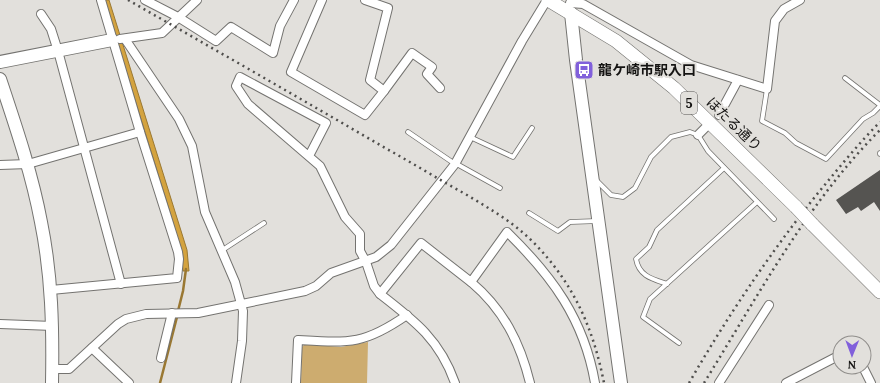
<svg xmlns="http://www.w3.org/2000/svg" width="880" height="383" viewBox="0 0 880 383" font-family="Lora,'Noto Sans JP',serif">
  <rect width="100%" height="100%" fill="#e2e0dc"/>
  <path fill="#cdac6f" d="M368,342L367,383H301L302,347L305,344L341,347Z"/>
  <path fill="#d4a33f" stroke="#9a7832" d="M104,0H109L187,250L189,271H183L181,251L172,219Z"/>
  <g fill="none" stroke-linecap="round" stroke-linejoin="round">
    <g stroke="#9a7832" stroke-width="2.5">
      <path d="M178,311L183,291L186,269"/>
      <path d="M160,383L177,317"/>
    </g>
  </g>
  <path fill="#555451" d="M880,170V211L874,202L861,211L858,207L846,214L836,200Z"/>
  <g fill="none" stroke-linecap="round" stroke-linejoin="round">
    <defs>
      <g id="lane">
        <path d="M845,78L880,105"/>
        <path d="M767,89L762,121L785,133L796,143L826,159L863,119L873,113L880,106"/>
        <path d="M408,132L455,164"/>
        <path d="M470,137L513,157L532,128"/>
        <path d="M880,153V154"/>
        <path d="M455,163L500,188"/>
        <path d="M596,180L611,195L623,197L635,188L651,157L671,137L690,132L698,135L708,151L774,219"/>
        <path d="M529,213L558,231L570,222L597,221"/>
        <path d="M221,251L264,223"/>
        <path d="M667,284C652,279 639,276 636,259L649,247L657,230L724,168"/>
        <path d="M679,343L643,317L650,299L757,202"/>
      </g>
      <g id="street">
        <path d="M145,0L178,17L216,41L231,27L273,53L280,26L294,0"/>
        <path d="M322,0L291,72L365,115L384,91L370,80L388,8L365,0"/>
        <path d="M570,3L583,4L691,65L767,89L775,21L784,9L800,0"/>
        <path d="M41,14L51,29L58,51L121,284"/>
        <path d="M120,39L162,33L197,0"/>
        <path d="M125,39L179,119L192,146L205,212L235,282L243,311L242,341L236,383"/>
        <path d="M384,91L412,53L432,67L427,74L440,88"/>
        <path d="M719,115L738,80"/>
        <path d="M698,135L705,128"/>
        <path d="M309,156L326,123L240,77L236,86L248,104L320,166L345,217L360,234V251L366,262L374,286L380,294C415,321 440,340 455,383"/>
        <path d="M0,165L28,164L140,132"/>
        <path d="M471,282C503,309 520,342 530,383"/>
        <path d="M51,290L177,278L179,259L178,252L140,132L101,0"/>
        <path d="M380,294L421,243L471,282L507,232C552,276 584,319 595,383"/>
        <path d="M0,324L53,326"/>
        <path d="M92,348L129,383"/>
        <path d="M161,358L172,313"/>
        <path d="M863,367L871,383"/>
        <path d="M52,369H69L118,324L126,319L146,314L198,313L305,291L316,286L331,273L376,257L391,245L455,164L522,41L547,0"/>
        <path d="M296,383L298,340C349,343 364,345 407,315"/>
        <path d="M719,383L769,305"/>
        <path d="M786,383L840,355"/>
      </g>
      <g id="secondary">
        <path d="M571,13L576,60L621,383"/>
        <path d="M0,62L112,40"/>
        <path d="M0,79C16,127 32,174 41,222C52,276 53,329 52,383"/>
      </g>
      <g id="primary">
        <path d="M548,0L616,41L674,88L796,207"/>
        <path d="M812,224L880,292"/>
      </g>
    </defs>
    <use href="#lane" stroke="#747370" stroke-width="5.5"/>
    <use href="#street" stroke="#747370" stroke-width="10"/>
    <use href="#secondary" stroke="#747370" stroke-width="14"/>
    <use href="#primary" stroke="#747370" stroke-width="14"/>
    <use href="#lane" stroke="#fff" stroke-width="4"/>
    <use href="#street" stroke="#fff" stroke-width="8"/>
    <use href="#secondary" stroke="#fff" stroke-width="12"/>
    <use href="#primary" stroke="#fff" stroke-width="13"/>
    <g stroke="#504f4d" stroke-width="2.5" stroke-dasharray="2 4" stroke-linecap="butt">
      <path d="M128,0C214,49 301,99 387,149C414,164 440,180 467,195C490,209 513,222 532,241C573,282 593,327 604,383"/>
      <path d="M689,383C727,317 770,253 818,193C838,169 858,144 880,122"/>
      <path d="M704,383C758,296 807,203 880,130"/>
    </g>
    <defs>
      <path id="primary-bridge" d="M796,207L812,224"/>
    </defs>
    <use href="#primary-bridge" stroke="#747370" stroke-width="14" stroke-linecap="butt"/>
    <use href="#primary-bridge" stroke="#fff" stroke-width="13"/>
  </g>
  <defs>
    <symbol id="bus-square" viewBox="-11 -11 22 22"><rect x="-9" y="-9" width="18" height="18" rx="4" fill="#8160db" stroke="#e2e0dc"/><path d="M-5-6H5V4H4V6H2V4H-2V6H-4V4H-5ZM-3.5-4V0h7V-4ZM-3.5 1.2v1.5H-2V1.2ZM2 1.2v1.5H3.5V1.2Z" fill="#fff"/></symbol>
  </defs>
  <g fill-rule="evenodd">
    <use href="#bus-square" x="573" y="59" width="22" height="22"/>
  </g>
  <g text-anchor="middle" stroke-width="4" stroke-linejoin="round" paint-order="stroke">
    <rect fill="#e2e0dc" stroke="#52504f" stroke-width="1" x="681" y="92" width="16" height="22" rx="3"/>
    <g font-size="13" font-weight="bold" fill="#141312">
      <text x="689" y="108">5</text>
    </g>
    <g font-size="14" font-weight="bold" fill="#141312" stroke="#e2e0dc" text-anchor="start">
      <text x="598" y="75">龍ケ崎市駅入口</text>
    </g>
    <g font-size="14" fill="#141312" stroke="#e2e0dc">
      <text transform="translate(734 124) rotate(44)" y="5">ほたる通り</text>
    </g>
  </g>
  <g transform="translate(852 355) rotate(181)"><circle r="19" fill="#e2e0dc" stroke="#908e8b"/>
  <path d="M0-3L7 15L0 10L-7 15Z" fill="#8160db"/>
  <text y="-6" font-size="11" font-weight="bold" text-anchor="middle" fill="#141312">N</text>
  </g>
</svg>
